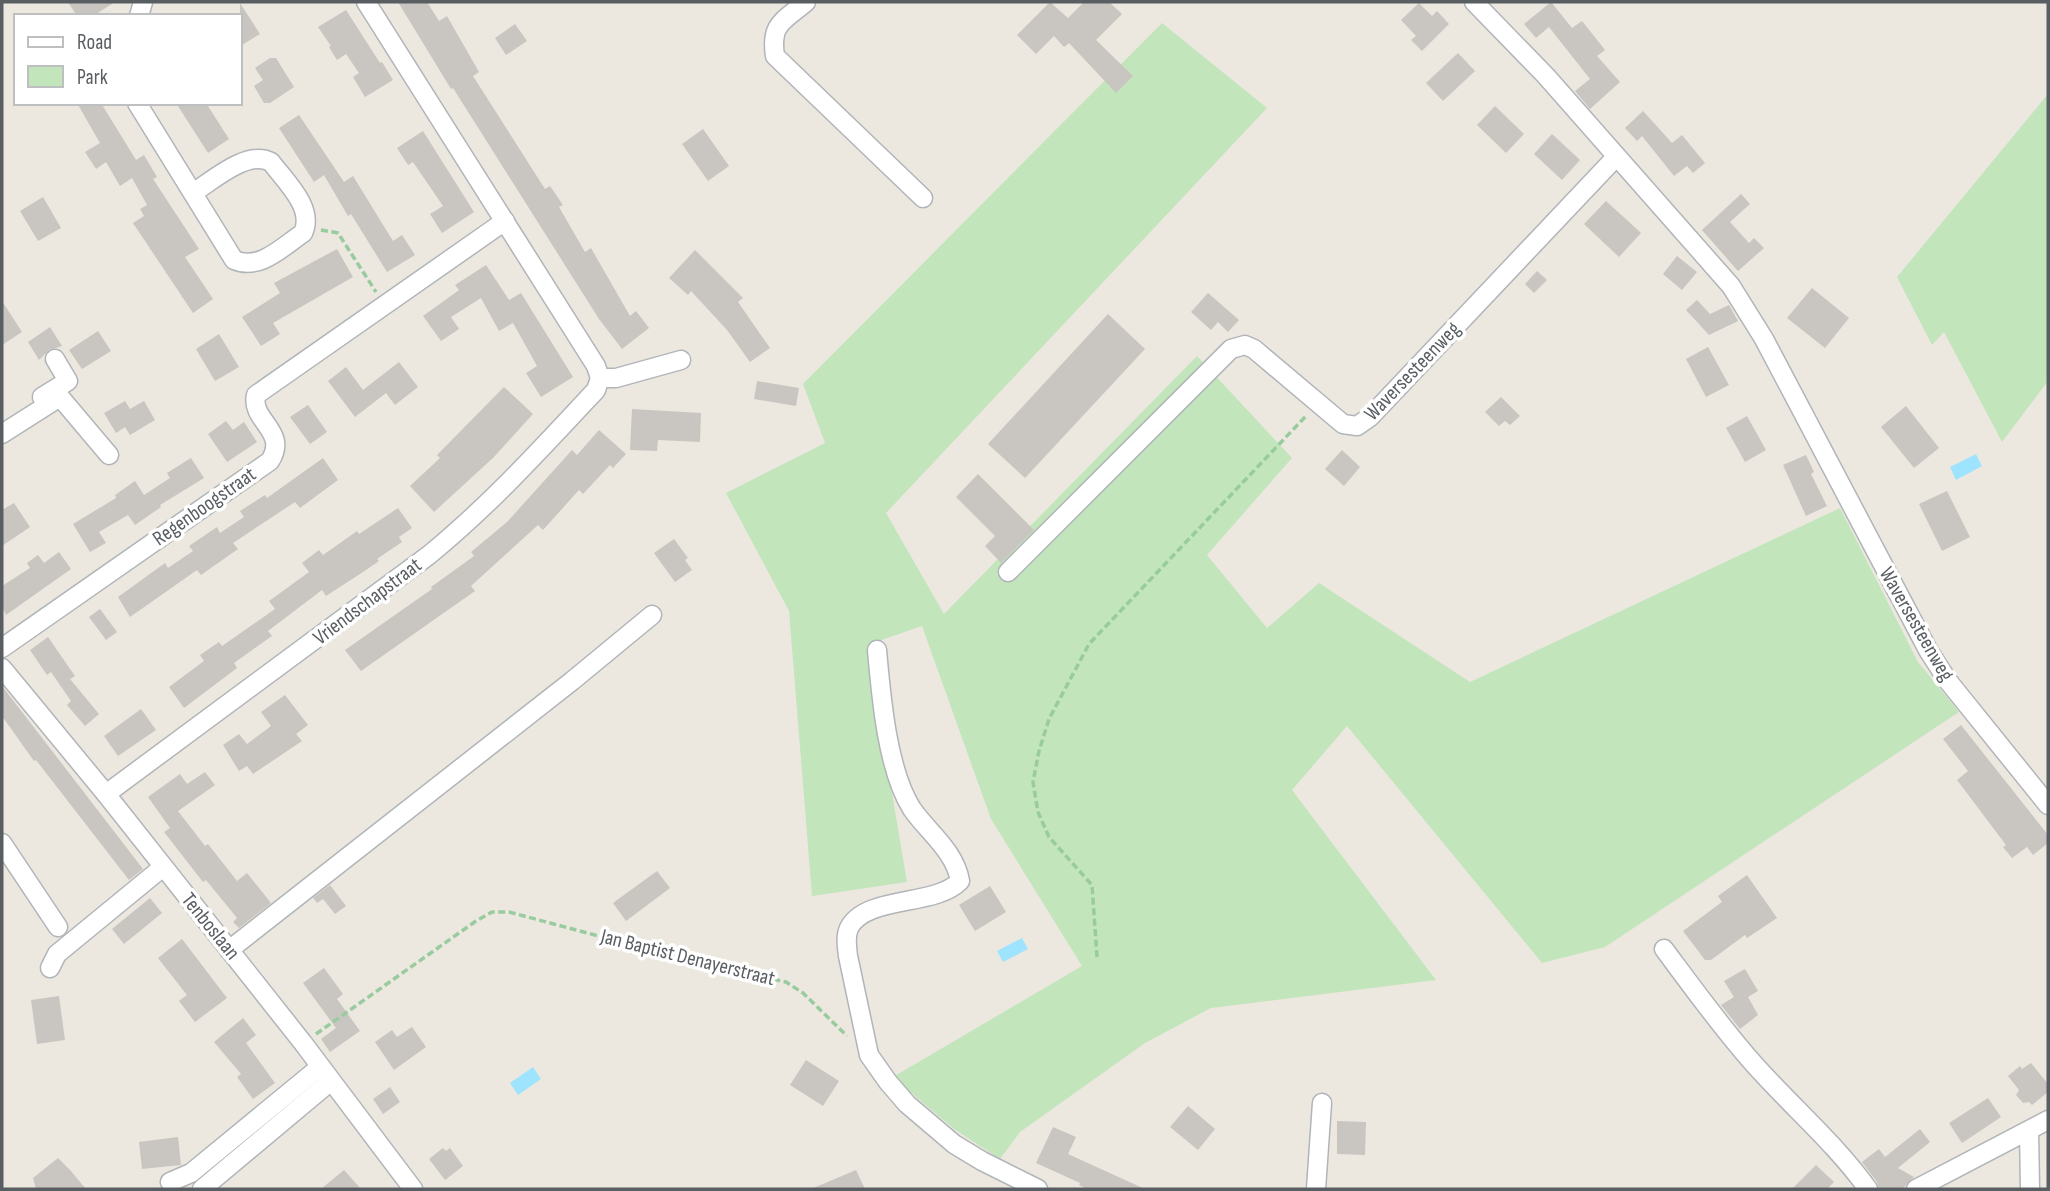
<svg xmlns="http://www.w3.org/2000/svg" width="2050" height="1191" viewBox="0 0 2050 1191" font-family="'Sofia Sans Condensed',sans-serif">
  <rect width="100%" height="100%" fill="#ece8e0"/>
  <g fill="#c2e5bc">
    <path d="M1162,23L1267,108L886,513L944,614L1197,356L1292,458L1207,555L1267,628L1319,583L1470,682L1840,508L1918,662L1959,712L1605,947L1542,963L1347,726L1292,790L1436,980L1211,1008L1145,1043L1020,1132L1000,1159L954,1129L893,1077L1082,966L991,819L922,626L867,645L907,882L812,896L789,611L726,493L825,443L803,384Z"/>
    <path d="M2048,94V381L2002,442L1944,332L1932,345L1897,277Z"/>
  </g>
  <g fill="#9ee4ff">
    <path d="M1976,454L1982,466L1956,480L1950,467Z"/>
    <path d="M1022,938L1028,949L1003,962L997,951Z"/>
    <path d="M533,1067L541,1079L518,1095L510,1083Z"/>
  </g>
  <g fill="#c9c5c0">
    <path d="M68,2H115L93,16H77Z"/>
    <path d="M398,2H427L439,21L447,16L479,72L473,76L545,189L550,186L563,205L559,207L585,252L591,248L630,316L636,311L649,328L622,349L599,319L453,88L451,89Z"/>
    <path d="M1050,2L1068,18L1084,2H1109L1122,14L1096,40L1133,76L1116,93L1069,43L1064,47L1054,36L1036,54L1017,35Z"/>
    <path d="M1551,2L1572,28L1582,21L1605,50L1597,56L1620,82L1590,109L1575,91L1590,79L1549,27L1536,38L1524,24Z"/>
    <path d="M240,3L260,34L240,46Z"/>
    <path d="M1419,3L1432,16L1437,11L1449,24L1422,51L1411,40L1416,36L1401,20Z"/>
    <path d="M346,10L380,63L382,62L393,80L365,97L353,77L359,73L346,54L337,60L329,47L331,46L318,27Z"/>
    <path d="M515,24L527,41L506,55L495,38Z"/>
    <path d="M1458,53L1475,71L1443,101L1426,83Z"/>
    <path d="M270,58H276L294,87L270,103H264L254,86L263,80L255,68Z"/>
    <path d="M77,103H101L136,160L144,155L157,177L153,179L199,249L185,257L213,299L193,313L133,223L144,216L140,209L147,205L132,178L120,186L106,162L96,169L85,152L100,143Z"/>
    <path d="M176,103H206L229,139L208,153Z"/>
    <path d="M1495,106L1524,134L1506,153L1477,125Z"/>
    <path d="M1643,111L1672,143L1682,135L1705,163L1693,173L1687,166L1674,176L1642,136L1637,141L1625,128Z"/>
    <path d="M299,115L344,182L353,176L393,241L402,235L415,255L387,272L351,214L348,216L324,175L314,182L279,128Z"/>
    <path d="M703,129L729,166L708,181L682,144Z"/>
    <path d="M423,131L474,212L442,233L430,214L443,206L413,162L408,165L397,148Z"/>
    <path d="M1552,134L1580,160L1562,180L1534,154Z"/>
    <path d="M1741,194L1750,204L1730,222L1749,243L1754,238L1764,248L1738,271L1702,230Z"/>
    <path d="M43,197L61,228L38,241L20,211Z"/>
    <path d="M1606,201L1641,233L1619,257L1584,224Z"/>
    <path d="M337,249L353,277L273,323L280,334L261,346L242,317L280,293L274,283Z"/>
    <path d="M695,250L743,298L738,302L770,348L750,362L727,330L691,291L688,295L669,278Z"/>
    <path d="M1677,256L1697,272L1682,290L1663,274Z"/>
    <path d="M486,265L509,300L521,293L573,377L541,397L526,373L537,366L513,323L499,331L481,298L451,317L459,329L441,341L423,316L459,290L455,285Z"/>
    <path d="M1537,271L1547,280L1534,293L1525,284Z"/>
    <path d="M1812,288L1849,318L1825,348L1787,318Z"/>
    <path d="M1208,293L1239,320L1228,332L1218,322L1211,330L1191,312Z"/>
    <path d="M1697,300L1710,314L1729,305L1738,321L1709,335L1686,310Z"/>
    <path d="M2,301L22,332L2,345Z"/>
    <path d="M1108,314L1145,349L1025,478L988,444Z"/>
    <path d="M50,327L62,346L49,350L39,360L28,342Z"/>
    <path d="M98,331L111,351L82,369L69,350Z"/>
    <path d="M219,334L239,367L215,381L196,349Z"/>
    <path d="M1708,347L1729,385L1706,397L1686,359Z"/>
    <path d="M399,362L418,387L395,405L386,393L355,417L328,381L346,367L363,390Z"/>
    <path d="M757,381L799,388L796,406L754,399Z"/>
    <path d="M504,387L533,414L494,457L434,512L410,486L440,458L437,455Z"/>
    <path d="M1501,397L1520,416L1510,425L1505,421L1499,426L1485,412Z"/>
    <path d="M125,401L130,409L144,401L155,420L130,435L125,427L116,433L104,413Z"/>
    <path d="M308,405L327,432L310,444L290,417Z"/>
    <path d="M1906,406L1939,448L1914,468L1881,427Z"/>
    <path d="M632,409L701,413L700,442L658,440L657,451L630,450Z"/>
    <path d="M1747,416L1766,450L1745,462L1726,428Z"/>
    <path d="M226,421L233,430L244,422L257,442L227,462L208,434Z"/>
    <path d="M599,430L626,454L613,468L610,465L583,494L579,490L543,530L538,525L471,586L475,591L361,671L345,650L432,589L431,587L474,556L471,552L507,522L572,450L577,455Z"/>
    <path d="M1342,450L1360,467L1344,486L1325,469Z"/>
    <path d="M1806,455L1814,472L1811,474L1827,506L1806,516L1783,465Z"/>
    <path d="M191,458L204,478L160,505L161,507L135,525L128,515L99,532L106,543L90,552L73,524L116,498L115,495L135,481L144,495L170,478L167,473Z"/>
    <path d="M323,458L338,480L300,508L295,502L233,543L238,549L201,575L197,570L130,617L118,597L165,563L168,568L193,551L189,546L217,527L220,533L244,517L240,511L265,495L267,498Z"/>
    <path d="M978,474L1034,530L1001,563L985,546L995,536L956,497Z"/>
    <path d="M1947,491L1970,537L1942,551L1919,504Z"/>
    <path d="M14,503L30,527L2,546V510Z"/>
    <path d="M398,508L412,528L399,537L402,542L377,559L379,561L363,572L326,596L322,590L268,631L272,636L234,663L237,668L184,708L169,687L204,661L200,655L219,642L222,646L275,609L269,601L309,572L302,563L319,550L323,555L357,531L359,534Z"/>
    <path d="M674,539L688,558L685,560L692,570L675,582L654,553Z"/>
    <path d="M59,552L71,569L6,615L2,607V586L30,568L27,563L38,555L44,563Z"/>
    <path d="M100,609L117,632L106,640L89,617Z"/>
    <path d="M48,637L75,676L70,679L99,714L85,726L67,705L71,701L51,672L47,675L30,650Z"/>
    <path d="M2,686L143,869L129,880L36,760L34,761L2,716Z"/>
    <path d="M285,695L308,725L296,734L302,741L253,774L247,766L239,771L223,745L239,734L247,744L271,726L261,712Z"/>
    <path d="M141,709L156,730L118,756L104,736Z"/>
    <path d="M1961,725L2048,835V843L2033,855L2027,847L2012,858L2003,847L2006,845L1957,780L1968,771L1943,739Z"/>
    <path d="M205,772L215,785L178,811L205,846L208,844L237,881L247,873L271,903L239,928L233,922L237,918L206,880L203,882L164,832L170,828L148,797L180,774L187,784Z"/>
    <path d="M657,871L670,888L626,921L613,903Z"/>
    <path d="M1747,875L1777,918L1747,938L1745,935L1711,960H1705L1683,931L1722,902L1718,896Z"/>
    <path d="M330,885L346,906L335,914L323,899L317,903L313,898Z"/>
    <path d="M990,886L1006,912L975,931L959,905Z"/>
    <path d="M150,898L162,913L124,944L112,929Z"/>
    <path d="M182,939L227,998L195,1022L179,1001L187,995L158,958Z"/>
    <path d="M324,968L343,994L337,999L360,1031L330,1052L321,1039L336,1028L303,983Z"/>
    <path d="M1745,969L1758,991L1748,997L1758,1015L1740,1029L1721,1005L1734,997L1724,981Z"/>
    <path d="M59,996L65,1040L37,1044L31,1000Z"/>
    <path d="M243,1018L256,1035L246,1043L275,1083L253,1099L237,1077L241,1074L214,1042Z"/>
    <path d="M412,1027L426,1047L394,1070L375,1042L392,1030L397,1037Z"/>
    <path d="M806,1060L839,1081L823,1106L790,1085Z"/>
    <path d="M2031,1063L2048,1084V1092L2032,1105L2029,1102L2023,1103L2016,1095L2019,1090L2008,1076L2020,1066L2022,1069Z"/>
    <path d="M390,1087L400,1102L383,1114L373,1099Z"/>
    <path d="M1988,1098L2001,1117L1962,1143L1949,1123Z"/>
    <path d="M1188,1106L1215,1129L1198,1150L1170,1127Z"/>
    <path d="M1337,1121L1366,1122L1365,1155L1337,1154Z"/>
    <path d="M1053,1127L1076,1137L1068,1154L1145,1189H1087L1079,1185L1080,1183L1036,1163Z"/>
    <path d="M1920,1129L1930,1142L1898,1168L1914,1177L1902,1189H1879L1877,1182L1862,1162L1879,1149L1885,1157Z"/>
    <path d="M178,1137L181,1165L142,1169L139,1142Z"/>
    <path d="M443,1148L446,1151L450,1148L463,1166L445,1180L429,1159Z"/>
    <path d="M58,1158L70,1170L86,1189H36L33,1178Z"/>
    <path d="M1816,1165L1834,1182L1827,1189H1792Z"/>
    <path d="M344,1170L361,1189H321Z"/>
    <path d="M856,1170L865,1189H811Z"/>
  </g>
  <g fill="none" stroke-linecap="round" stroke-linejoin="round">
    <defs>
      <g id="minor">
        <path d="M806,2C784,21 770,23 775,56L923,198"/>
        <path d="M1474,2L1546,76L1731,286L1764,339L1928,650L1948,681L2048,805"/>
        <path d="M139,16L143,2"/>
        <path d="M137,103L234,260C260,271 282,247 303,233C315,208 285,181 271,162C248,149 213,180 193,193"/>
        <path d="M600,378H616L681,360"/>
        <path d="M42,397L68,381L55,359"/>
        <path d="M2,434L60,397L109,455"/>
        <path d="M1008,572L1231,349L1245,345L1254,349L1343,424L1357,426L1370,417L1616,157"/>
        <path d="M2,648L270,461C289,431 250,421 256,395L505,221"/>
        <path d="M877,650C881,695 887,770 912,809C928,832 955,851 960,881C935,907 866,895 849,928C845,937 847,947 848,956L869,1055L888,1082L907,1104L954,1144L982,1161L1038,1189"/>
        <path d="M2,668L106,794L303,1043L413,1189"/>
        <path d="M106,794L429,555C490,505 542,448 596,390L600,378L596,366L366,2"/>
        <path d="M2,843L58,927"/>
        <path d="M1664,949C1693,988 1721,1027 1753,1063C1791,1106 1835,1143 1868,1189"/>
        <path d="M229,950L572,681L652,615"/>
        <path d="M50,968L57,954L163,867"/>
        <path d="M2029,1131L2030,1189"/>
        <path d="M170,1182L191,1173L320,1067"/>
        <path d="M202,1189L331,1081"/>
        <path d="M1316,1189L1322,1103"/>
        <path d="M1916,1189L2048,1120"/>
      </g>
    </defs>
    <use href="#minor" stroke="#b1b5b8" stroke-width="21"/>
    <g stroke="#98cb9e" stroke-width="3.5" stroke-dasharray="7 3.5" stroke-linecap="butt">
      <path d="M321,230L338,233L376,292"/>
      <path d="M1097,957L1092,885L1049,837L1038,812L1033,782L1039,751L1049,719L1089,644L1306,416"/>
      <path d="M316,1034L476,921L492,912H509L692,961L786,982L803,993L847,1036"/>
    </g>
    <use href="#minor" stroke="#fff" stroke-width="18"/>
  </g>
  <g text-anchor="middle" stroke-width="7" stroke-linejoin="round" paint-order="stroke">
    <g font-size="21" fill="#595e62" stroke="#fff">
      <text transform="translate(1412 371) rotate(-46)" y="7">Waversesteenweg</text>
      <text transform="translate(204 506) rotate(-35)" y="7">Regenboogstraat</text>
      <text transform="translate(367 601) rotate(-37)" y="7">Vriendschapstraat</text>
      <text transform="translate(1917 624) rotate(60)" y="7">Waversesteenweg</text>
      <text transform="translate(211 926) rotate(51)" y="7">Tenboslaan</text>
      <text transform="translate(688 957) rotate(14)" y="7">Jan Baptist Denayerstraat</text>
    </g>
  </g>
  <rect width="2050" height="1191" fill="none" stroke="#595e62" stroke-width="7"/>
  <rect x="14" y="14" width="228" height="91" fill="#ffffff" stroke="#bdbfc0" stroke-width="2"/>
  <rect x="28" y="37" width="35" height="10" fill="#ffffff" stroke="#bdbfc0" stroke-width="2"/>
  <text x="77" y="49" font-size="21" fill="#595e62">Road</text>
  <rect x="28" y="66" width="35" height="21" fill="#c2e5bc" stroke="#bdbfc0" stroke-width="2"/>
  <text x="77" y="84" font-size="21" fill="#595e62">Park</text>
</svg>
